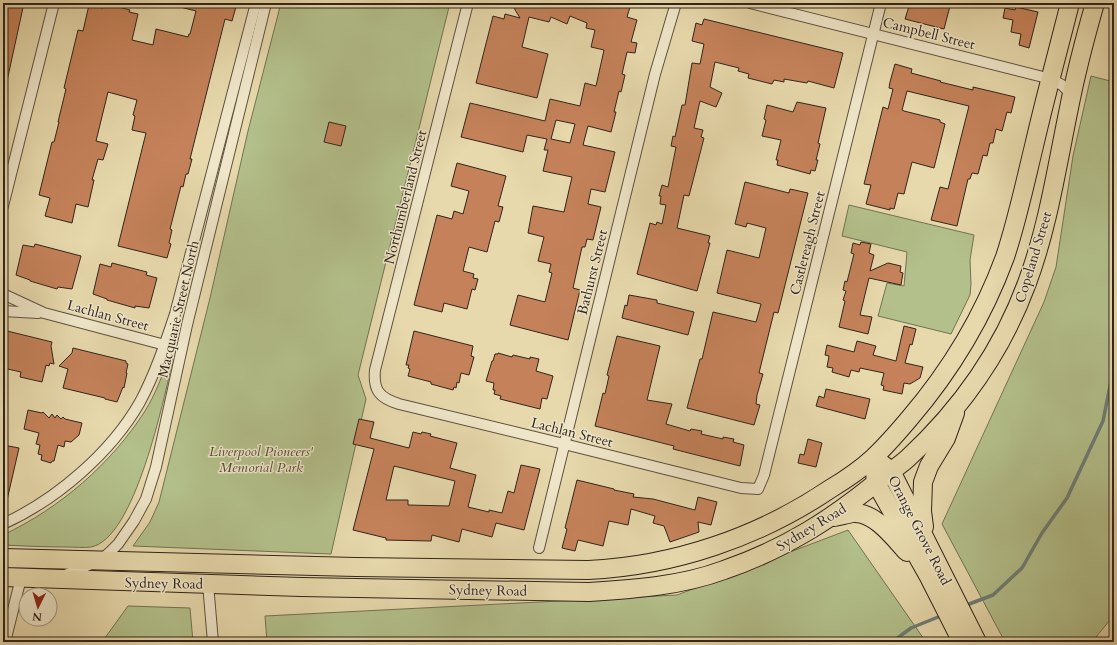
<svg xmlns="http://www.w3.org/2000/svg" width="1117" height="645" viewBox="0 0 1117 645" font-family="Cardo,serif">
  <rect width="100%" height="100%" fill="#e7d9ac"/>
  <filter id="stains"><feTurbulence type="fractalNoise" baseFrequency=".005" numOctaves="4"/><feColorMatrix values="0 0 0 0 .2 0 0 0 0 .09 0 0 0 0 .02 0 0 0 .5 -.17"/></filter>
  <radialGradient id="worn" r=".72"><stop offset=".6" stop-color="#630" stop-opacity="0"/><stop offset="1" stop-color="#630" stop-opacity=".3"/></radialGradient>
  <g fill="#b3c08b" stroke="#727254">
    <path d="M281,3H450L358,375L366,399L331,554L133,546L150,522L159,502L210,298L248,131Z"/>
    <path d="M1091,76L1114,82V615L1092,642H1005L942,524L1044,302L1056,267L1073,156Z"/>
    <path d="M849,205L974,235L970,260L971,284L970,295L951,334L878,316L887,283L904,286L907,252L842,236Z"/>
    <path d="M169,358L173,359C164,398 135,539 91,547C84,548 75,547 67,547C46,547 24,546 3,545V535C60,508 111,464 145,411C155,395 162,376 169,358Z"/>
    <path d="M848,530L926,642H267L265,616L677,595Z"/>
    <path d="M128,606L190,608L193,642H102Z"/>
  </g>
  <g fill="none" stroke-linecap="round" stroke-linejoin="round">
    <g stroke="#6e7d75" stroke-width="3.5">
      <path d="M964,606L993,595L1022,568L1042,533L1067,498L1103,421L1111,381L1114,332"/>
      <path d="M892,642L911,628L943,615"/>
    </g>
  </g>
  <g fill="#c5825a" stroke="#30241c" fill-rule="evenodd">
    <path d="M3,3H24L7,81L3,80Z"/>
    <path d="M104,3L130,10L129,12L138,14L132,40L153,45L156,29L188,37L189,34H190L196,11L176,6V3H237L232,21L225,19L190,159H192L188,174H186L183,187L181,186L170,229L172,230L169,243L171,244L167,258L118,246L146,133L132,130L135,116L133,115L137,100L108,92L96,141L108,144L103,160L98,159L92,180H94L88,207L76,204L72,223L45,216L50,198L39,195L52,142H54L59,122H58L66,89L64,88L78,30L83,31L89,5L103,8Z"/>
    <path d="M511,3H624V6L630,7L627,17L637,20L631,42L637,43L635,53L627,52L622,74L625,75L621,92L619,91L614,112H616L611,132L588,126L583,145L615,152L605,192L591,189L588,204L601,207L593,240L587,239L585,247H582L573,288L580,290L568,340L510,325L518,295L545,302L552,273L549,272L551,264L538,261L544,237L528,233L533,206L564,212L572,177L543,171L548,150H544L547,139L527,135L523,152L461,137L470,103L545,121L550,99L580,106L585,83L596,86L604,50L591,47L595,30L586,28L587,23L570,16L567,24L551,17L549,22L529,17L522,47L548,54L537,98L476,83L493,16L504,19L505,14L520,18ZM556,120L575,124L570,143L551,139Z"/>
    <path d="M910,3H938L950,6L944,29L905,19Z"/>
    <path d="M1016,7L1038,12L1029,48L1019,45L1021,34L1011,32L1013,20L1003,18L1005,8L1015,10Z"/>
    <path d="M704,19L843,53L834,88L808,81L807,83L784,79V82L774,80L772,84L748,78L749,74L738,71L739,68L715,62L710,87L722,93L716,107L700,101L694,128L703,130L701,137L704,138L689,196L684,195L677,228L710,236L708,243H710L697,291L637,274L650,223L656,225L657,222L662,224L666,205L660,204L661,196H659L662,185L668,187L676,147L671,146L673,136L675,137L682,105H685L692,63L700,64L704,44L692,41L696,23L702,25Z"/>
    <path d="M895,64L912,69L911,73L941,81L940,82L973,90V87L1015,97L1011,113L1007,112L1002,131L996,129L993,143H990L987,156L983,155L978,174L972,173L970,179H968L957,226L931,220L940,187L948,189L969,106L907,91L902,110L904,111L940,120V122L945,124L934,168L912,162L904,194L898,193L894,209L890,208V210L866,204L871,185L864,184L883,107L888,109L893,89L889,88L890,82Z"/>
    <path d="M797,102L826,108L818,143L820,144L816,160H818L815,171L811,170L810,174L777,165L778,160H776L781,140L762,136L766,120L764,119L767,105L793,112Z"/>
    <path d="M329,122L346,126L341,146L324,142Z"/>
    <path d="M457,163L506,176L498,206L503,207L499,222L495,221L487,252L469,247L463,271L474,274L473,278L478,279L475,290L472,289L467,309L444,303L442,312L414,305L437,215L452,219L454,211L463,214L469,191L451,186Z"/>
    <path d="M745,182L789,193L790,189L808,193L778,313L774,312L759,373L763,374L757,395L756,404L760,405L754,425L687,408L700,359H702L713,312L756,322L761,304L717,293L727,250L759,258L766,228L747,223L746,227L735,224Z"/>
    <path d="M861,242L871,244L869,253L874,255L870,271L888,263L901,266L900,272L903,273L901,285L869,278L860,315L872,317L868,334L839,327L845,301L843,300L846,291L843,290L845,281L847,282L854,254L851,253L853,243L860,245Z"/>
    <path d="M35,244L81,256L72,289L58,287L57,289L30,281V280L16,275L23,245L34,247Z"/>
    <path d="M112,263L147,272L146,275L157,278L149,308L135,306V308L107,300V299L93,294L100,264L111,267Z"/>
    <path d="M629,295L657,300V303L694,312L688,335L622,318L625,305L627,306Z"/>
    <path d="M904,326L916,329L912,345L910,344L905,363L923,367L920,378L910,384L904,383L902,394L883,390L884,386L881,385L884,373L860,368L859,372L851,370L849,377L832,372L833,368L827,367L829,356L825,355L827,345L854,352L857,341L876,346L873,355L896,361Z"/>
    <path d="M3,330L52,342L51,346L54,364L50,363L49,366L46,365L42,382L20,377L21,372L3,368Z"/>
    <path d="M414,331L473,346L471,356L474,357L469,375L461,373L459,383L457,382L456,388L454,387L453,390L431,384V382L408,376L410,369L408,368L409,365H406Z"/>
    <path d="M617,336L660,346L647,400L672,404L666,424L690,431L691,429L702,431L701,434L723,439V437L734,439L733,442L744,445L740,466L673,449L674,446L595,426L603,393L605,394L609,376L607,375Z"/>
    <path d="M73,348L126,361V363L128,364L126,373H127L124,388L123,387L117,402L105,399V398L63,388L68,369L59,366L72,353Z"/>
    <path d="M498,353L512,357L513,355L530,359V357L539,359L536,371L553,376L547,399L542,398L540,409L500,399L501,396L494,394L495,390H493L494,383L486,381L492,361H493L495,354H498Z"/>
    <path d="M826,389L870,399L865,419L816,406L819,396L824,398Z"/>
    <path d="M28,410L42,413L43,412L49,418L52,414L55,418L57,415L61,419L63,417L65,419L82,423L79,435L71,442L65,441L64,447L58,445L54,461H52L51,463L41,460L42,455L38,454L40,445L36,444L39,433L24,429Z"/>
    <path d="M359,419L374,422L370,438L409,448L413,432L421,434L422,432L431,434L430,436L457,443L450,468L476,475L468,507L489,512V510L502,513L508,491L514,493L521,465L540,469L524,530L496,523L492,537L462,529L459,542L432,535L431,541L386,540V538L353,530L374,449L353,444ZM394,466L455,481L449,506L408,505V500H386Z"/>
    <path d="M808,439L822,443L816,467L798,463L800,454L804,455Z"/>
    <path d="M3,445L19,448L7,500L3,499Z"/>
    <path d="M577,480L614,489V490L634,494L633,497L653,499L695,510L698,497L717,502L711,525L698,522L699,532L670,542L664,526L653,523L655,516L631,509L628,525L609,521L603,546L578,540L575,551L562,548L567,529L565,528Z"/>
  </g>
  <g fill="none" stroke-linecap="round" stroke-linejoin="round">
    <defs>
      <g id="street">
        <path d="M468,3L375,370C373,391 380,398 399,404L564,444L741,488L758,489L764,475L881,3"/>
        <path d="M750,3L1051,79L1062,85L1072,95"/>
        <path d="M3,206L54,3"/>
        <path d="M3,294L44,313L165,345"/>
        <path d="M3,311L38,313"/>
        <path d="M3,524C56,500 111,453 140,402C155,374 165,344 175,314L256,3"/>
        <path d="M539,548L655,74L676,3"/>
        <path d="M65,575L101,560L110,552L118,544L134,521L146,499L156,467L187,325L266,3"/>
        <path d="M208,584L213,642"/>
        <path d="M5,642L21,578"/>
      </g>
      <g id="highway">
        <path d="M882,464L891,471L977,642"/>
        <path d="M875,472L876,483L928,575L962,642"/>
        <path d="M834,517C840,516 847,514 853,513C874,511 894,538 907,552"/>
        <path d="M924,527L922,511L923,482L929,466L946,438L955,413"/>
        <path d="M3,558L356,567L588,570C674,566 759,537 830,489C845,480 860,470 873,458C886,446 898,432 909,419C951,370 983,317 1005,257C1017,221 1025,183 1034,146C1045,98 1058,51 1070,3"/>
        <path d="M3,577L301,587L589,592C635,589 681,586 724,570C785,549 834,518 883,477C891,471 899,466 907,459C960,410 1002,351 1027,283C1048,227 1057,166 1069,108C1076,72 1085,38 1095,3"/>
      </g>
    </defs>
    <use href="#street" stroke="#5e5140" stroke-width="12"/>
    <use href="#highway" stroke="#30241c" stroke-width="20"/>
    <use href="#street" stroke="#efe6c9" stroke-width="10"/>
    <use href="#highway" stroke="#e7d9ac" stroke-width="18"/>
  </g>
  <g text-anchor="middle" stroke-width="3" stroke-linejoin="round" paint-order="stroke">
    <g font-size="14" fill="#30241c" stroke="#efe6c9">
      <text transform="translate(929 33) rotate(14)" y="5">Campbell Street</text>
      <text transform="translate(405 197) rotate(-76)" y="5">Northumberland Street</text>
      <text transform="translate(807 243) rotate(-76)" y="5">Castlereagh Street</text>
      <text transform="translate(1033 257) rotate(-73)" y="5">Copeland Street</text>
      <text transform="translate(592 272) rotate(-76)" y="5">Bathurst Street</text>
      <text transform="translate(178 309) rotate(-77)" y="5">Macquarie Street North</text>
      <text transform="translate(108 315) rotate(15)" y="5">Lachlan Street</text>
      <text transform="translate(572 432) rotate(14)" y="5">Lachlan Street</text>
      <text transform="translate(811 527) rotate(-31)" y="5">Sydney Road</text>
      <text transform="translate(920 530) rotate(63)" y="5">Orange Grove Road</text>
      <text transform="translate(164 583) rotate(1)" y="5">Sydney Road</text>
      <text transform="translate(488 590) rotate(1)" y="5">Sydney Road</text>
    </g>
    <g font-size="14" font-style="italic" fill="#514b38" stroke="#efe6c9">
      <text x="261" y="456">Liverpool Pioneers'<tspan x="261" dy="16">Memorial Park</tspan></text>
    </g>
  </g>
  <rect width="1117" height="645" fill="none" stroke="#e7d9ac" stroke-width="16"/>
  <rect x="4" y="4" width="1109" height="637" fill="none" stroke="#30241c" stroke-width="2"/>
  <rect x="8" y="8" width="1101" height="629" fill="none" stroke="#30241c"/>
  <g transform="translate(38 607) rotate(185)"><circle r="19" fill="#efe6c9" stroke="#a39884"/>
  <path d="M0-3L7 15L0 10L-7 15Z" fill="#8f2418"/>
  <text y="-6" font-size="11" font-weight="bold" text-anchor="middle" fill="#30241c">N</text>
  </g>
  <rect width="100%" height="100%" filter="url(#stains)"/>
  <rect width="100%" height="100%" fill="url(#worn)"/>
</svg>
